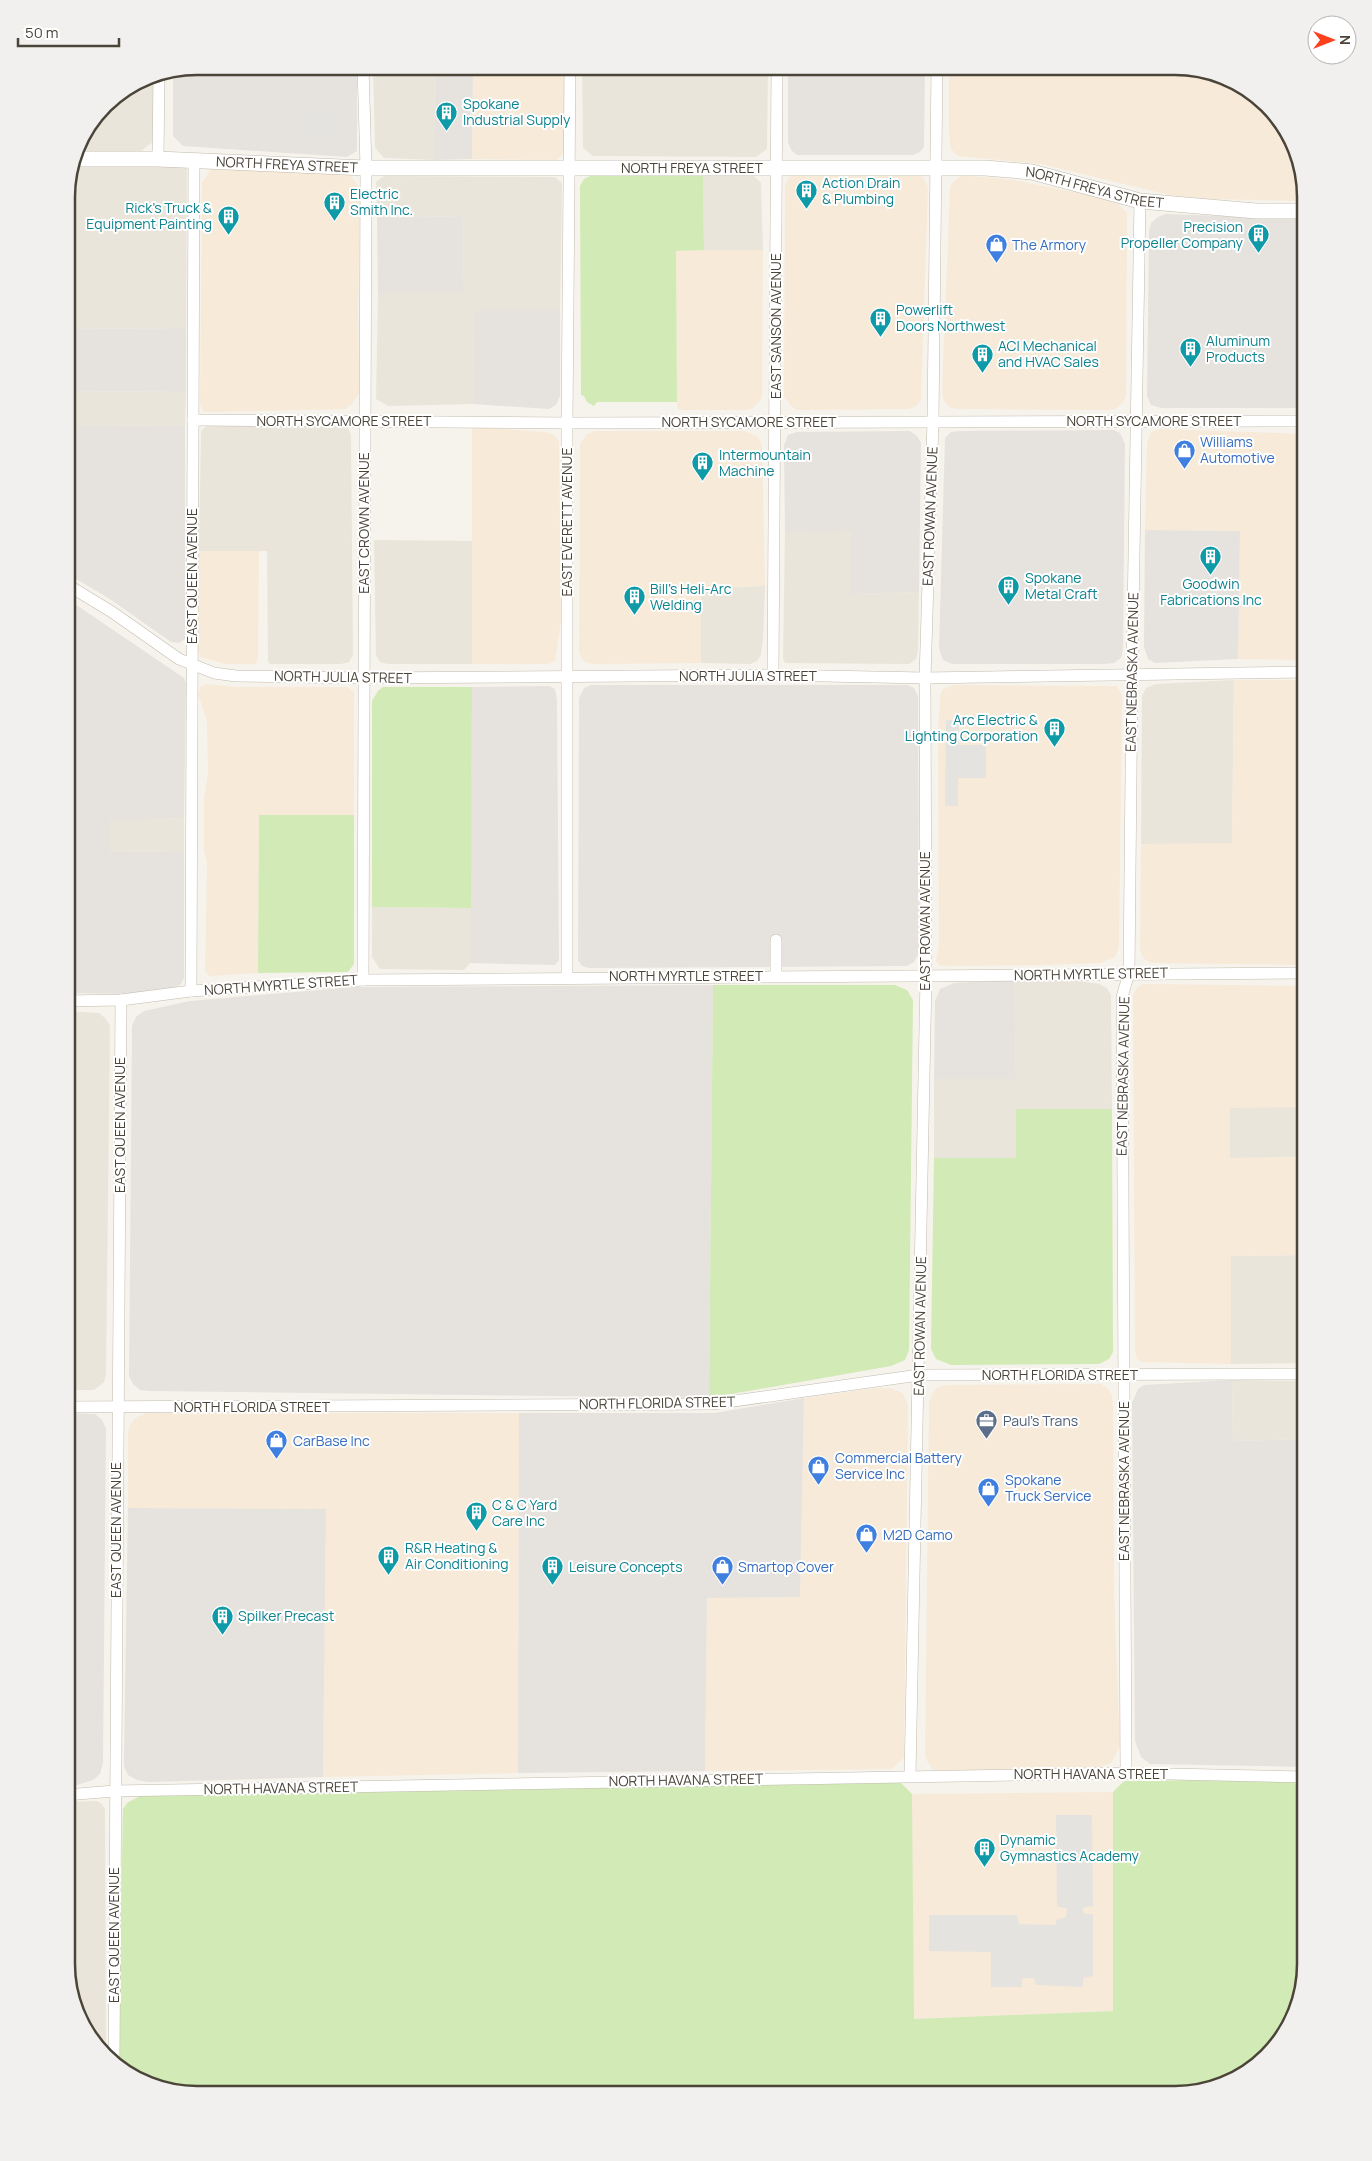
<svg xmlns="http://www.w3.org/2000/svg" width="1372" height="2161" viewBox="0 0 1372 2161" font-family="Manrope,sans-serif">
  <rect width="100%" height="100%" fill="#f6f3ec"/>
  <g fill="#eae5da">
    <path d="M373,66H435L434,160L384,158L375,148Z"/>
    <path d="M582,66H768L767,149L756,157L593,156L583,148Z"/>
    <path d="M154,75V141L141,151H75L105,104L147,76Z"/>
    <path d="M72,165H180L187,169L186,328L67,329V189Z"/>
    <path d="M703,174L753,175L761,183L763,250H704Z"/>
    <path d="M384,176L555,177L562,183L560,311L474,312L473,404L388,406L376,399L378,293H464L463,216L377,218L376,182Z"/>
    <path d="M66,391L186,392L185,426L66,425Z"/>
    <path d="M341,424L348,427L351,436L353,655L349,662L341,664H270L268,661L267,551H199L201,431L207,426Z"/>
    <path d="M851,530V594L919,592L918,651L916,659L909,664L785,663L783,659L785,532Z"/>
    <path d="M374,540L472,541V664H388L380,662L376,655Z"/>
    <path d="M765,586L763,638L761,655L757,661L750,664L701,663V588Z"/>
    <path d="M1234,680L1232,844H1141L1142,696L1146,688L1156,684Z"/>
    <path d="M184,818V851L110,852V819Z"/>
    <path d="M372,907L471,908L470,963L464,970L380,969L372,957Z"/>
    <path d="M1014,980L1079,981L1099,984L1107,988L1111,995L1112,1109H1016V1158H934V1079H1016Z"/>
    <path d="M66,1011L99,1013L106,1019L110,1026L106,1375L104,1382L94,1390H66Z"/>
    <path d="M1230,1107H1306V1157L1230,1158Z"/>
    <path d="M1306,1255V1363L1231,1364L1230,1256Z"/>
    <path d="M1232,1380L1306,1381V1439L1233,1441Z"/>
    <path d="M97,1801L102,1804L105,1809L106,2052L80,2022L66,1964V1802Z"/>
  </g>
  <g fill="#f7ead8">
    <path d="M473,66H566L564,153L556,160L472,159Z"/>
    <path d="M949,66L1184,67L1248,88L1292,139L1306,201L1210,199L1169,195L1041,164L958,156L951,149L949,134Z"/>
    <path d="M219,167L339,173L350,175L360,188L358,309L359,393L352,404L345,409L204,412L200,404L202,183L211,169Z"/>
    <path d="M913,173L923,177L928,187L921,400L916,406L909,409L797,410L792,407L784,396L785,185L789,178L795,175Z"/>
    <path d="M962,175L1013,180L1108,199L1118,204L1127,213L1126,394L1124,401L1119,406L1113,410L956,409L949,407L944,401L942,393L950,188L952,183Z"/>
    <path d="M676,250H763L762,393L761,399L753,408L747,410H680L677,407Z"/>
    <path d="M472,427L545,432L554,435L559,442L561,622L555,661L548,664H472Z"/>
    <path d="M1159,429L1306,434V660L1238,659L1240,531L1145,530L1147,443L1151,432Z"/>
    <path d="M595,431H745L758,437L762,445L765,586L701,588V663L594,664L585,662L581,658L579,652L580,444L587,434Z"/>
    <path d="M199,551H259L258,657L256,664H225L200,657L198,649L197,634Z"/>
    <path d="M1234,680H1306V965L1151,963L1143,958L1140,949L1141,844L1232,843Z"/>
    <path d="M208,684L235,687H347L354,692V815L259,816L258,973L209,976L205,971L207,864L204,850V800L208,772L207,721L198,694L201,686Z"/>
    <path d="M953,685L1117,686L1122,696L1119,947L1115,957L1100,963L1046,965L945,966L939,965L936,961L939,945L938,734L940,696L942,690Z"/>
    <path d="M1142,984L1306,986V1107L1230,1108V1158L1306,1157V1255L1231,1256V1364L1142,1362L1137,1359L1135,1351L1133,995L1136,989Z"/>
    <path d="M1101,1384L1108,1389L1112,1395L1113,1410L1114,1597L1120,1746L1111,1763L1099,1767L940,1771L932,1769L925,1757L929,1402L932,1394L938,1387L947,1385Z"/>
    <path d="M876,1388H890L903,1393L908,1405L904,1758L891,1769L705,1771L707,1598L800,1597L804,1398Z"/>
    <path d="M147,1413H519L518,1773L323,1777L326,1509L128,1508V1431L131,1423L137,1417Z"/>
    <path d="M1113,1792L1114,2011L913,2019L912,1794Z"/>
  </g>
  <g fill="#e6e2dd">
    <path d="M197,66H357V151L347,157L183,146L173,136V71Z"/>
    <path d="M435,66H473L472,159L434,160Z"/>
    <path d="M788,66H925L924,147L920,152L913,155H797L791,150L788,142Z"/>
    <path d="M1166,214L1306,219V408H1161L1151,405L1147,396L1149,231L1151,223L1158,217Z"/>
    <path d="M463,216L464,293H378L377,218Z"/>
    <path d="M474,311H560V396L556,405L549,409L473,404Z"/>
    <path d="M186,328V392L66,391V329Z"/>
    <path d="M66,425L185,426V639L179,643L171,642L110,599L66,573Z"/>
    <path d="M1114,430L1120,433L1125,444L1123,649L1121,658L1114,663L1104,664H952L943,660L939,648L945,438L951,432L960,431Z"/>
    <path d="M910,431L917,436L921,443L919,592L851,594V531L785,532L784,445L788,435L797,432Z"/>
    <path d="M1145,530L1240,531L1238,659L1155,663L1148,659L1144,647Z"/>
    <path d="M66,598L184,678L186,683L184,818L110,820V852L184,851V978L181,984L172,989L134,994L66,993Z"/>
    <path d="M591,685H907L914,688L918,696L919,953L914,962L907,966L589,968L582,966L578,960L579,698L584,688Z"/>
    <path d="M549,686L555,689L557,700L559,960L555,965L470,963L472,687Z"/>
    <path d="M1014,980L1016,1079H934L935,1001L940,989L954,983Z"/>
    <path d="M713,985L709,1398L150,1391L140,1390L133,1384L129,1376L132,1026L136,1017L144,1011L190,1001L354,987Z"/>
    <path d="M1232,1380L1233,1441L1306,1439V1767L1150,1764L1141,1757L1135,1741L1132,1403L1138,1389L1144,1385Z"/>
    <path d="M804,1398L800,1597L707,1598L705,1771L518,1773L519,1413H714Z"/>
    <path d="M66,1413L95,1414L102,1420L106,1429L103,1763L100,1774L93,1780L74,1786H66Z"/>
    <path d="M128,1508L326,1509L323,1777L148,1782L137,1780L128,1775L124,1766V1757Z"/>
  </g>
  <g fill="#d2eab5">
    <path d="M703,174L704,250L676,251L677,402H597L594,406L587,402L584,396L581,395L580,186L584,179L592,175Z"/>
    <path d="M383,687H472L471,908L372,907V701L378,691Z"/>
    <path d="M259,815H354V964L348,972L258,973Z"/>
    <path d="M713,985H895L907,990L913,1000L909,1350L905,1360L891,1366L709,1398Z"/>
    <path d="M1016,1109H1112L1113,1352L1109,1359L1099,1364L951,1365L936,1359L931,1349L934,1158H1016Z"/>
    <path d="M1292,1779L1306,1799V1964L1288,2030L1233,2081L1175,2095L189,2094L125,2073L118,2065L123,1809L127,1803L140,1796L900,1782L912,1794L914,2019L1113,2011V1792L1124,1781Z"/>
  </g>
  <g fill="#e5e3e0">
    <path d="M339,106V141H304V107Z"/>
    <path d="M946,720H959V745H986V778H958V806H945Z"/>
    <path d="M1056,1815H1092L1093,1906L1082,1908L1085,1914H1093V1976L1083,1978V1987L1036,1985L1034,1978H1024L1022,1979V1987H991V1952L929,1951V1915H1017L1019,1924L1056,1925V1920L1066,1917L1067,1909L1057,1906Z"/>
  </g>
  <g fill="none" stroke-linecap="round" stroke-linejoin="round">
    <defs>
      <g id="minor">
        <path d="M158,159L159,74"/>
        <path d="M193,420L567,423L1306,421"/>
        <path d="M66,584L112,612L179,659L214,673L236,676L363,678L773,675L925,678L1306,672"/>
        <path d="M773,675L777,66"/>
        <path d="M776,940V976"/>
        <path d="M567,977V423L570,66"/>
        <path d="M363,980L366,168L363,66"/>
        <path d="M191,991L194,161"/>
        <path d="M66,1001L121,1000L191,991L363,980L1306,973"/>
        <path d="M66,1407L713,1404L919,1375L1306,1374"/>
        <path d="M1126,1773L1122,997L1129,973L1132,674L1140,201"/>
        <path d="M910,1776L926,977L925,678L933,421L937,66"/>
        <path d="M66,1795L114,1791L1126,1773L1306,1777"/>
        <path d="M114,2060L121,1000"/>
      </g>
      <g id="tertiary">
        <path id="s1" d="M73,159H158L366,168H985L1032,172L1140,201L1256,211H1306"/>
      </g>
    </defs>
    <use href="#minor" stroke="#c2bbae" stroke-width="12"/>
    <use href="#tertiary" stroke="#c2bbae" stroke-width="16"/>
    <use href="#minor" stroke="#fff" stroke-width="11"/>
    <use href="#tertiary" stroke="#fff" stroke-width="15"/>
  </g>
  <defs>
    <symbol id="building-pin" viewBox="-11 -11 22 30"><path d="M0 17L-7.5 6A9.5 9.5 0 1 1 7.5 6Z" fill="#0f9aa8" stroke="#fff"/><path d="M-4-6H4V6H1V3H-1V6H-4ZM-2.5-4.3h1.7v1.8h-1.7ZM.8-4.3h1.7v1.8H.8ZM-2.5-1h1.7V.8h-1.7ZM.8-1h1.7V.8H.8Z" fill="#fff"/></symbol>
    <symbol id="shop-pin" viewBox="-11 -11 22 30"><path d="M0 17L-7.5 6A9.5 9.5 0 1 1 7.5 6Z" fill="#3f7fe0" stroke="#fff"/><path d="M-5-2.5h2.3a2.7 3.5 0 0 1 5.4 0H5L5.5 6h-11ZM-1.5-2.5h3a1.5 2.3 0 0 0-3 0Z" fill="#fff"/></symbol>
    <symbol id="office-pin" viewBox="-11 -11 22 30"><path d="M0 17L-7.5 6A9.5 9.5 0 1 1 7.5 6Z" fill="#5c6f8a" stroke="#fff"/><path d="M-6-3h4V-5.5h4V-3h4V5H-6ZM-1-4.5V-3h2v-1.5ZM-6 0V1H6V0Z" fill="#fff"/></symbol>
  </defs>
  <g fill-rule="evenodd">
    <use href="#building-pin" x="434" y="100" width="25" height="34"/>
    <use href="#building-pin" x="794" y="178" width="25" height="34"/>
    <use href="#building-pin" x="322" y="190" width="25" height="34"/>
    <use href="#building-pin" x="216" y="204" width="25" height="34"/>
    <use href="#building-pin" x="1246" y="222" width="25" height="34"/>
    <use href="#shop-pin" x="984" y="232" width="25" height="34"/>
    <use href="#building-pin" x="868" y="306" width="25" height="34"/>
    <use href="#building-pin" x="1178" y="336" width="25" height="34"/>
    <use href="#building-pin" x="970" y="342" width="25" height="34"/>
    <use href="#shop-pin" x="1172" y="438" width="25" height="34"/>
    <use href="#building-pin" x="690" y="450" width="25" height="34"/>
    <use href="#building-pin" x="1198" y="544" width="25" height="34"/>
    <use href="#building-pin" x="996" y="574" width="25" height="34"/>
    <use href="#building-pin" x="622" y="584" width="25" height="34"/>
    <use href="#building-pin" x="1042" y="716" width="25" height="34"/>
    <use href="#office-pin" x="974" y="1408" width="25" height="34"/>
    <use href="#shop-pin" x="264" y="1428" width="25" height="34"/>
    <use href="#shop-pin" x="806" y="1454" width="25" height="34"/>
    <use href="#shop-pin" x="976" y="1476" width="25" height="34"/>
    <use href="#building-pin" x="464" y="1500" width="25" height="34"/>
    <use href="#shop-pin" x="854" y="1522" width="25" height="34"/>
    <use href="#building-pin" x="376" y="1544" width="25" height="34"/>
    <use href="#building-pin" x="540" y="1554" width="25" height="34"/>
    <use href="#shop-pin" x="710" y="1554" width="25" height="34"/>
    <use href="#building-pin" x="210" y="1604" width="25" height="34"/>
    <use href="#building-pin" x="972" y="1836" width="25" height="34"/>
  </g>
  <g text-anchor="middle" stroke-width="4" stroke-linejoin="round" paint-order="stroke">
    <g font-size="14" fill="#0d838f" stroke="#fff" text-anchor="start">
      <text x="463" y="109">Spokane<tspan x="463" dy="16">Industrial Supply</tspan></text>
      <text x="822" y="188">Action Drain<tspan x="822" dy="16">&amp; Plumbing</tspan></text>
      <text x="350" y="199">Electric<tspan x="350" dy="16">Smith Inc.</tspan></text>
      <text x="212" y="213" text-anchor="end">Rick's Truck &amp;<tspan x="212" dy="16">Equipment Painting</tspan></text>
      <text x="1243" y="232" text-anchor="end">Precision<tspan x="1243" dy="16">Propeller Company</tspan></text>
      <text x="896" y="315">Powerlift<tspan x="896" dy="16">Doors Northwest</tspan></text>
      <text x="1206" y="346">Aluminum<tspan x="1206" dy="16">Products</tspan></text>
      <text x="998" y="351">ACI Mechanical<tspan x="998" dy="16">and HVAC Sales</tspan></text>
      <text x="719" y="460">Intermountain<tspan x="719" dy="16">Machine</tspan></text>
      <text x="1025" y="583">Spokane<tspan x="1025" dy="16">Metal Craft</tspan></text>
      <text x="1211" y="589" text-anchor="middle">Goodwin<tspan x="1211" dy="16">Fabrications Inc</tspan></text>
      <text x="650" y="594">Bill's Heli-Arc<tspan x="650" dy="16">Welding</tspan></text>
      <text x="1038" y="725" text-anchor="end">Arc Electric &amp;<tspan x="1038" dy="16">Lighting Corporation</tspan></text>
      <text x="492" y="1510">C &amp; C Yard<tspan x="492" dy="16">Care Inc</tspan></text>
      <text x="405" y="1553">R&amp;R Heating &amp;<tspan x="405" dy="16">Air Conditioning</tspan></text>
      <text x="569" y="1572">Leisure Concepts</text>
      <text x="238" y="1621">Spilker Precast</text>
      <text x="1000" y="1845">Dynamic<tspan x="1000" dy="16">Gymnastics Academy</tspan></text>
    </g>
    <g font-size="14" fill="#4b4439" stroke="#fff">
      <text dy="5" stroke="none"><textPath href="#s1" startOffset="214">NORTH FREYA STREET</textPath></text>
      <text dy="5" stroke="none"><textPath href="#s1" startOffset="619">NORTH FREYA STREET</textPath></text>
      <text dy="5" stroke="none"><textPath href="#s1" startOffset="1024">NORTH FREYA STREET</textPath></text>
      <text transform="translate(776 326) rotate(-90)" y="5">EAST SANSON AVENUE</text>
      <text x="344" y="426">NORTH SYCAMORE STREET</text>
      <text x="1154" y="426">NORTH SYCAMORE STREET</text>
      <text x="749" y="427">NORTH SYCAMORE STREET</text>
      <text transform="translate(930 516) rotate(-88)" y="5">EAST ROWAN AVENUE</text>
      <text transform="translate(567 522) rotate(-90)" y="5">EAST EVERETT AVENUE</text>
      <text transform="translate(364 523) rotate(-90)" y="5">EAST CROWN AVENUE</text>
      <text transform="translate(192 576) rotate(-90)" y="5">EAST QUEEN AVENUE</text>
      <text transform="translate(1132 672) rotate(-89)" y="5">EAST NEBRASKA AVENUE</text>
      <text x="748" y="681">NORTH JULIA STREET</text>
      <text transform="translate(343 677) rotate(1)" y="5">NORTH JULIA STREET</text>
      <text transform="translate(925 921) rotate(-90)" y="5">EAST ROWAN AVENUE</text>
      <text transform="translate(1091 974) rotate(-1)" y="5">NORTH MYRTLE STREET</text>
      <text x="686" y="981">NORTH MYRTLE STREET</text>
      <text transform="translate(281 985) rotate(-4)" y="5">NORTH MYRTLE STREET</text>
      <text transform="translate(1123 1076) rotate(-89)" y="5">EAST NEBRASKA AVENUE</text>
      <text transform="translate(120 1125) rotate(-90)" y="5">EAST QUEEN AVENUE</text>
      <text transform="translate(920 1326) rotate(-89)" y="5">EAST ROWAN AVENUE</text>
      <text x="1060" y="1380">NORTH FLORIDA STREET</text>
      <text transform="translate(657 1403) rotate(-1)" y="5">NORTH FLORIDA STREET</text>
      <text x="252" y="1412">NORTH FLORIDA STREET</text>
      <text transform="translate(1124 1481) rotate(-90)" y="5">EAST NEBRASKA AVENUE</text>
      <text transform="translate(116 1530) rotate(-90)" y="5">EAST QUEEN AVENUE</text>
      <text x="1091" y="1779">NORTH HAVANA STREET</text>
      <text transform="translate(686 1780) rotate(-1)" y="5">NORTH HAVANA STREET</text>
      <text transform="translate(281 1788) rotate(-1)" y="5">NORTH HAVANA STREET</text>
      <text transform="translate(114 1935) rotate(-90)" y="5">EAST QUEEN AVENUE</text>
    </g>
    <g font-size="14" fill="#366cbe" stroke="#fff" text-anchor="start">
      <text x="1012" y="250">The Armory</text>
      <text x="1200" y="447">Williams<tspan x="1200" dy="16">Automotive</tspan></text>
      <text x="293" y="1446">CarBase Inc</text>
      <text x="835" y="1463">Commercial Battery<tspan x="835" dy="16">Service Inc</tspan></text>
      <text x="1005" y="1485">Spokane<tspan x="1005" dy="16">Truck Service</tspan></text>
      <text x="883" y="1540">M2D Camo</text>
      <text x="738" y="1572">Smartop Cover</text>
    </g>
    <g font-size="14" fill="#4e5e75" stroke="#fff" text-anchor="start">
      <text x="1003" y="1426">Paul's Trans</text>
    </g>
  </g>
  <path d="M0 0H1372V2161H0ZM197 75H1175A122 122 0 0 1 1297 197V1964A122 122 0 0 1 1175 2086H197A122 122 0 0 1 75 1964V197A122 122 0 0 1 197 75Z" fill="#f1f0ef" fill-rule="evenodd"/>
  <path fill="none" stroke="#4b4439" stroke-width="2.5" d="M197 75H1175A122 122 0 0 1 1297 197V1964A122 122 0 0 1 1175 2086H197A122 122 0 0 1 75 1964V197A122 122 0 0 1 197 75Z"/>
  <g transform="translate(1332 40) rotate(90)"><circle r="24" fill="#ffffff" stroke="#b7b4b0"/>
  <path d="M0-4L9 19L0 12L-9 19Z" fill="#fc3f1d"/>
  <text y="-8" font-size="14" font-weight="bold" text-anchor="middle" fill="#4b4439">N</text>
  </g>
  <path d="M18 38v8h101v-8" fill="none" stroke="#4b4439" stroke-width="2.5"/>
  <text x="25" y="38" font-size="15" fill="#4b4439" stroke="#ffffff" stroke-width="4" paint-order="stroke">50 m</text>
</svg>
